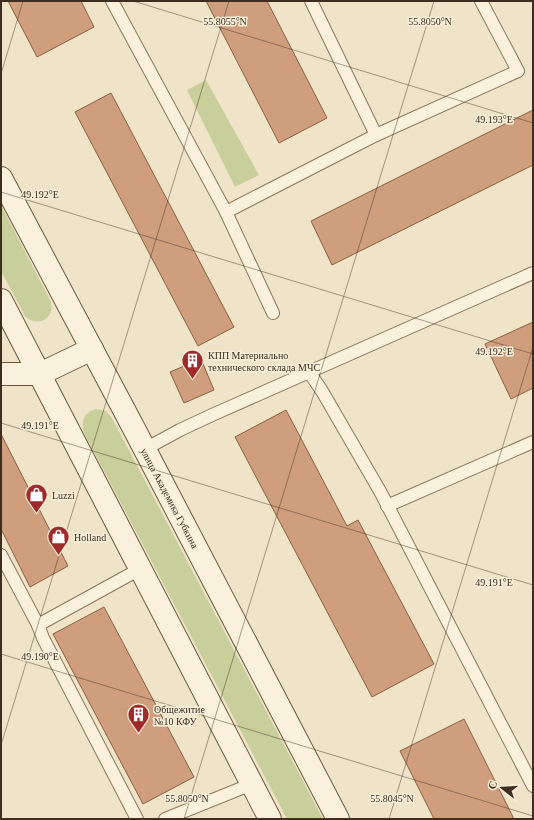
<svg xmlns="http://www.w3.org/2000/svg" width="534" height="820" viewBox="0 0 534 820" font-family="Georgia,serif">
  <rect width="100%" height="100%" fill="#f0e4c8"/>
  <g fill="#c9cf9b">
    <path d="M206,80L259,175L235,187L187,90Z"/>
    <path d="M1,205L51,302C55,319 37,328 25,316L1,271Z"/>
    <path d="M96,409L106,411L112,418L323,819H287L84,433C80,421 85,412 96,409Z"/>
  </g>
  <g fill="#cf9f7d" stroke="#8d5f41">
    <path d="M8,1H81L94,27L37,57Z"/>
    <path d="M206,1H267L327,118L279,143Z"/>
    <path d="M111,93L234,327L198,346L75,112Z"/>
    <path d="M533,110V165L332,265L311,221Z"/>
    <path d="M533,322V388L511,399L485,344Z"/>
    <path d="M201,359L214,390L184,403L170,372Z"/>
    <path d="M286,410L347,526L358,520L434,664L372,697L235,437Z"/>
    <path d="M1,434L68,566L30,587L1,529Z"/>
    <path d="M104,607L194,777L143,804L53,634Z"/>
    <path d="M464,719L514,819H434L400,751Z"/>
  </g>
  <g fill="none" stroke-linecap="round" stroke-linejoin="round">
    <defs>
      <g id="lane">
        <path d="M112,1L226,212L273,313"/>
        <path d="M311,1L376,135L518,71L481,1"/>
        <path d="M226,212L376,135"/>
        <path d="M309,372L322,391L381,493L533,786"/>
        <path d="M145,449L180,430L212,415L533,273"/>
        <path d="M387,506L533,442"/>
        <path d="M1,555L38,625L43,638L137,819"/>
        <path d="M38,625L140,569"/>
        <path d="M165,819L252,784"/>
      </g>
      <g id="secondary">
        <path d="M1,178L130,421L338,819"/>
        <path d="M1,300L270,819"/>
        <path d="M1,374H40L92,349"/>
      </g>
    </defs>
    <use href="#lane" stroke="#8d765c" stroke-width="14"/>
    <use href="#secondary" stroke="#6f573f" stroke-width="24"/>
    <use href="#lane" stroke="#faf1dc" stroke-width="12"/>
    <use href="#secondary" stroke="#faf1dc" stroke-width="22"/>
  </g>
  <path fill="none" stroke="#3d2e20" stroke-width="1" stroke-opacity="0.45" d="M133,1L533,123M1,74L23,1M1,192L533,354M1,423L533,585M1,654L533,816M1,745L229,1M184,819L434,1M389,819L533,347"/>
  <defs>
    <symbol id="building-pin" viewBox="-11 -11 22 30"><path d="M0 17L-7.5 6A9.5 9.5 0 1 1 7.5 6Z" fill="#9e2a2b" stroke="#f7eed8"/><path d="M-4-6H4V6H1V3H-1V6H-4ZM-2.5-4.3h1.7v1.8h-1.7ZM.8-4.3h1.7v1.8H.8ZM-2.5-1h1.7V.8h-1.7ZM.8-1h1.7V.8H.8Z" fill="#fff"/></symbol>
    <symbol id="shop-pin" viewBox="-11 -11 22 30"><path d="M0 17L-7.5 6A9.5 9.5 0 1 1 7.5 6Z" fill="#9e2a2b" stroke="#f7eed8"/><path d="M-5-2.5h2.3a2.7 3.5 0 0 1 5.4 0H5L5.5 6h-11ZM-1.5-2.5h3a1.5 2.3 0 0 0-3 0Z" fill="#fff"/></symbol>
  </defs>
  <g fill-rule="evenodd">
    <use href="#building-pin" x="180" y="348" width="25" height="34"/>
    <use href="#shop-pin" x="24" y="482" width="25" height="34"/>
    <use href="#shop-pin" x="46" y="524" width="25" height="34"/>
    <use href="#building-pin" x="126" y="702" width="25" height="34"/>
  </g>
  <g text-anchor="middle" stroke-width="3" stroke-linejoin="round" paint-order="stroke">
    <g font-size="10" fill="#3d2e20" stroke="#f7eed8" text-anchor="start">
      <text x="208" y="359">КПП Материально<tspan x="208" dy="12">технического склада МЧС</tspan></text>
      <text x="52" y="499">Luzzi</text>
      <text x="74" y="541">Holland</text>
      <text x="154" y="713">Общежитие<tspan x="154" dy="12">№10 КФУ</tspan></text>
    </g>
    <g font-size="10" fill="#3d2e20" stroke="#f7eed8">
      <text transform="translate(170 498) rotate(62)" y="4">улица Академика Губкина</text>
    </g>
  </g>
  <g font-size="10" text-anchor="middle" fill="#3d2e20" stroke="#f7eed8" stroke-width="3" stroke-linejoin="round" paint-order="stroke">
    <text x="225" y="25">55.8055°N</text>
    <text x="430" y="25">55.8050°N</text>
    <text x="494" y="123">49.193°E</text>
    <text x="40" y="198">49.192°E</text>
    <text x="494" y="355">49.192°E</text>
    <text x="40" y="429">49.191°E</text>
    <text x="494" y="586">49.191°E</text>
    <text x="40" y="660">49.190°E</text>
    <text x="187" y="802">55.8050°N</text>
    <text x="392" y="802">55.8045°N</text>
  </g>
  <rect width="534" height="820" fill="none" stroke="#3d2e20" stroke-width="4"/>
  <g transform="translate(502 788) rotate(287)" stroke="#f7eed8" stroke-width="3" paint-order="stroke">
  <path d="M0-3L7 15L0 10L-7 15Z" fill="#3d2e20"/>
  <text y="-6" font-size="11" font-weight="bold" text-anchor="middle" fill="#3d2e20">С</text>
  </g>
</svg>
